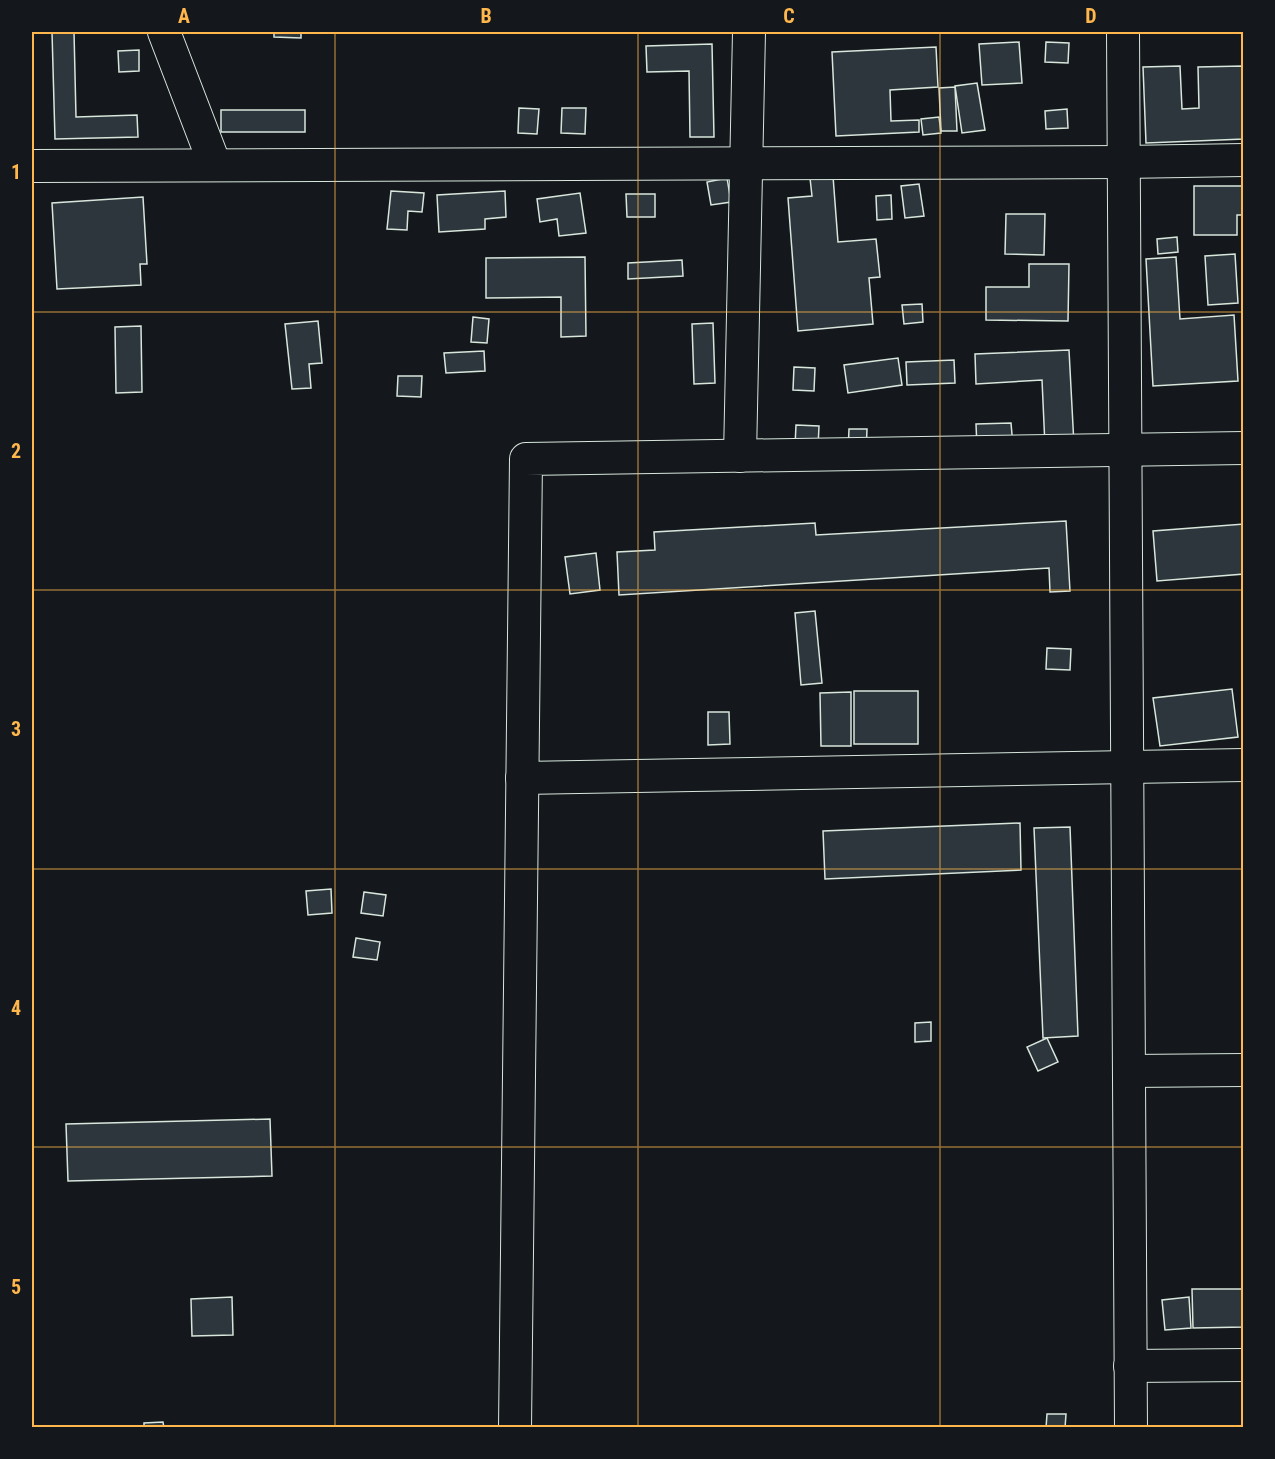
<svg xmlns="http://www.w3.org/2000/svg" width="1275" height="1459" viewBox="0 0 1275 1459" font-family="'Roboto Condensed',sans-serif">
  <rect width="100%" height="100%" fill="#14181c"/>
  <g fill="#2c363c" stroke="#d8e6dc" stroke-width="1.5">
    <path d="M52,32H74L76,117L137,115L138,137L55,139Z"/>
    <path d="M274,32H301V38L274,37Z"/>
    <path d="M1019,42L1022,83L982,85L979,44Z"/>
    <path d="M1046,42L1069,43L1068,63L1045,62Z"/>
    <path d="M712,44L714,137H690L689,71L647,72L646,46Z"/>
    <path d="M936,47L938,87L890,90L891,121L919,120V132L836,136L832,52Z"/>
    <path d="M139,50V71L119,72L118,51Z"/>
    <path d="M1180,66L1182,109L1199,108L1198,67L1242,66L1244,139L1146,143L1143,67Z"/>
    <path d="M977,83L985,130L962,133L955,86Z"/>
    <path d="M955,87L957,131H941L939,88Z"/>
    <path d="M519,108L539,109L537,134L518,133Z"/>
    <path d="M562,108H586L585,134L561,133Z"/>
    <path d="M1067,109L1068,128L1046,129L1045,111Z"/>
    <rect x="221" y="110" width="84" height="22"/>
    <path d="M939,117L941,133L923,135L921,119Z"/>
    <path d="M833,176L838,242L876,239L880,277L869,278L873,324L798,331L788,198L812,196L810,178Z"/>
    <path d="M727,178L731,202L711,205L707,182Z"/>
    <path d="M919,184L924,216L905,218L901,186Z"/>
    <path d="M1194,186H1244V215H1237V235H1194Z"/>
    <path d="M391,191L424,193L422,212L408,211L407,230L387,229Z"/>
    <path d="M505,191L506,217L485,219V229L439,232L437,195Z"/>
    <path d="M580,193L586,233L559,236L557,219L540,222L537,199Z"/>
    <path d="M626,194H655V217H627Z"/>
    <path d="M891,195L892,219L877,220L876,196Z"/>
    <path d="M143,197L147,264H140L141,285L57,289L52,203Z"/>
    <path d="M1006,214H1045L1044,255L1005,254Z"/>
    <path d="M1177,237L1178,252L1158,254L1157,239Z"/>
    <path d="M1235,254L1238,303L1208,305L1205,256Z"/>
    <path d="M585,257L586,336L561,337V297L486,298V258Z"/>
    <path d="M1176,257L1180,319L1234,315L1238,381L1153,386L1146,259Z"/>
    <path d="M682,260L683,276L628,279V263Z"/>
    <path d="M1029,264H1069L1068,321L986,320V287H1029Z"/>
    <path d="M922,304L923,322L904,324L902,305Z"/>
    <path d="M473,317L489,319L487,343L471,342Z"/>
    <path d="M318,321L322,363L309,364L311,388L292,389L285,324Z"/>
    <path d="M713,323L715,383L694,384L692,324Z"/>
    <path d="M141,326L142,392L116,393L115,327Z"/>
    <path d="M1069,350L1074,445L1045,446L1042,380L976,384L975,354Z"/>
    <path d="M484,351L485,371L446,373L444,353Z"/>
    <path d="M898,358L902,385L848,393L844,365Z"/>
    <path d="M954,360L955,383L907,385L906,362Z"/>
    <path d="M794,367L815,368L814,391L793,390Z"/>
    <path d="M398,376H422L421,397L397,396Z"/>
    <path d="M1011,423L1013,446L977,448L976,424Z"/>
    <path d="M796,425L819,426L818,447L795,446Z"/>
    <path d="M849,429H867L866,453L848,452Z"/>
    <path d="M1066,521L1070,591L1050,592L1049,568L619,595L617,552L655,550L654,532L815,523L816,535Z"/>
    <path d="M1244,524V574L1157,581L1153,531Z"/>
    <path d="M596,553L600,590L570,594L565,557Z"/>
    <path d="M815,611L822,683L801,685L795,613Z"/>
    <path d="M1047,648L1071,649L1070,670L1046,669Z"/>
    <path d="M1232,689L1238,737L1160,746L1153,698Z"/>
    <rect x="854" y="691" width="64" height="53"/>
    <path d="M851,692V746H821L820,693Z"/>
    <path d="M708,712H729L730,744L708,745Z"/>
    <path d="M1020,823L1021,870L825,879L823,831Z"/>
    <path d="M1070,827L1078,1036L1043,1038L1034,828Z"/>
    <path d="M331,889L332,913L308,915L306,891Z"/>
    <path d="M364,892L386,895L383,916L361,913Z"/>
    <path d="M356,938L380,942L377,960L353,957Z"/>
    <path d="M931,1022V1041L915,1042V1023Z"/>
    <path d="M1047,1038L1058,1062L1038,1071L1027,1047Z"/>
    <path d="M270,1119L272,1176L68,1181L66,1124Z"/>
    <path d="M1192,1289H1244V1327L1193,1328Z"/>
    <path d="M232,1297L233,1335L192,1336L191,1299Z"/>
    <path d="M1189,1297L1191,1328L1165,1330L1162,1300Z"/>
    <path d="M1047,1414H1066L1065,1428H1046Z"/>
    <path d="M163,1422L164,1428H144V1423Z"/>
    <path d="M296,1426V1428H198V1427Z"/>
  </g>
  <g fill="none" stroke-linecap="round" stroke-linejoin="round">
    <defs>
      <g id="minor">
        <path d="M164,32L215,165"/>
        <path d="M1123,32L1131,1428"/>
        <path d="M32,166L1124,162L1244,160"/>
        <path d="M740,456L749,32"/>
        <path d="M522,778L1244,765"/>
        <path d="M1129,1071L1244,1070"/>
        <path d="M1130,1366L1244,1365"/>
        <path d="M515,1428L526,459L1244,448"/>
      </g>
    </defs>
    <use href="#minor" stroke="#d8e6dc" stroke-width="34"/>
    <use href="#minor" stroke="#14181c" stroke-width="32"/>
  </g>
  <path fill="none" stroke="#ffb74d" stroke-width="1.5" stroke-opacity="0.55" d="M335,32V1428M638,32V1428M940,32V1428M32,312H1244M32,590H1244M32,869H1244M32,1147H1244"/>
  <rect width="1275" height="1459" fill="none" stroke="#14181c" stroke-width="66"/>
  <rect x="33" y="33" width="1209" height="1393" fill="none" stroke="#ffb74d" stroke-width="2"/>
  <g font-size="20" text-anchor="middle" font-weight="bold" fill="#ffb74d">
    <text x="184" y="23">A</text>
    <text x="486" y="23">B</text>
    <text x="789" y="23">C</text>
    <text x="1091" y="23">D</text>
    <text x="16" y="179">1</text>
    <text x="16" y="458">2</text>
    <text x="16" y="736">3</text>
    <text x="16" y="1015">4</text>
    <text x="16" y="1294">5</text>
  </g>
</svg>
